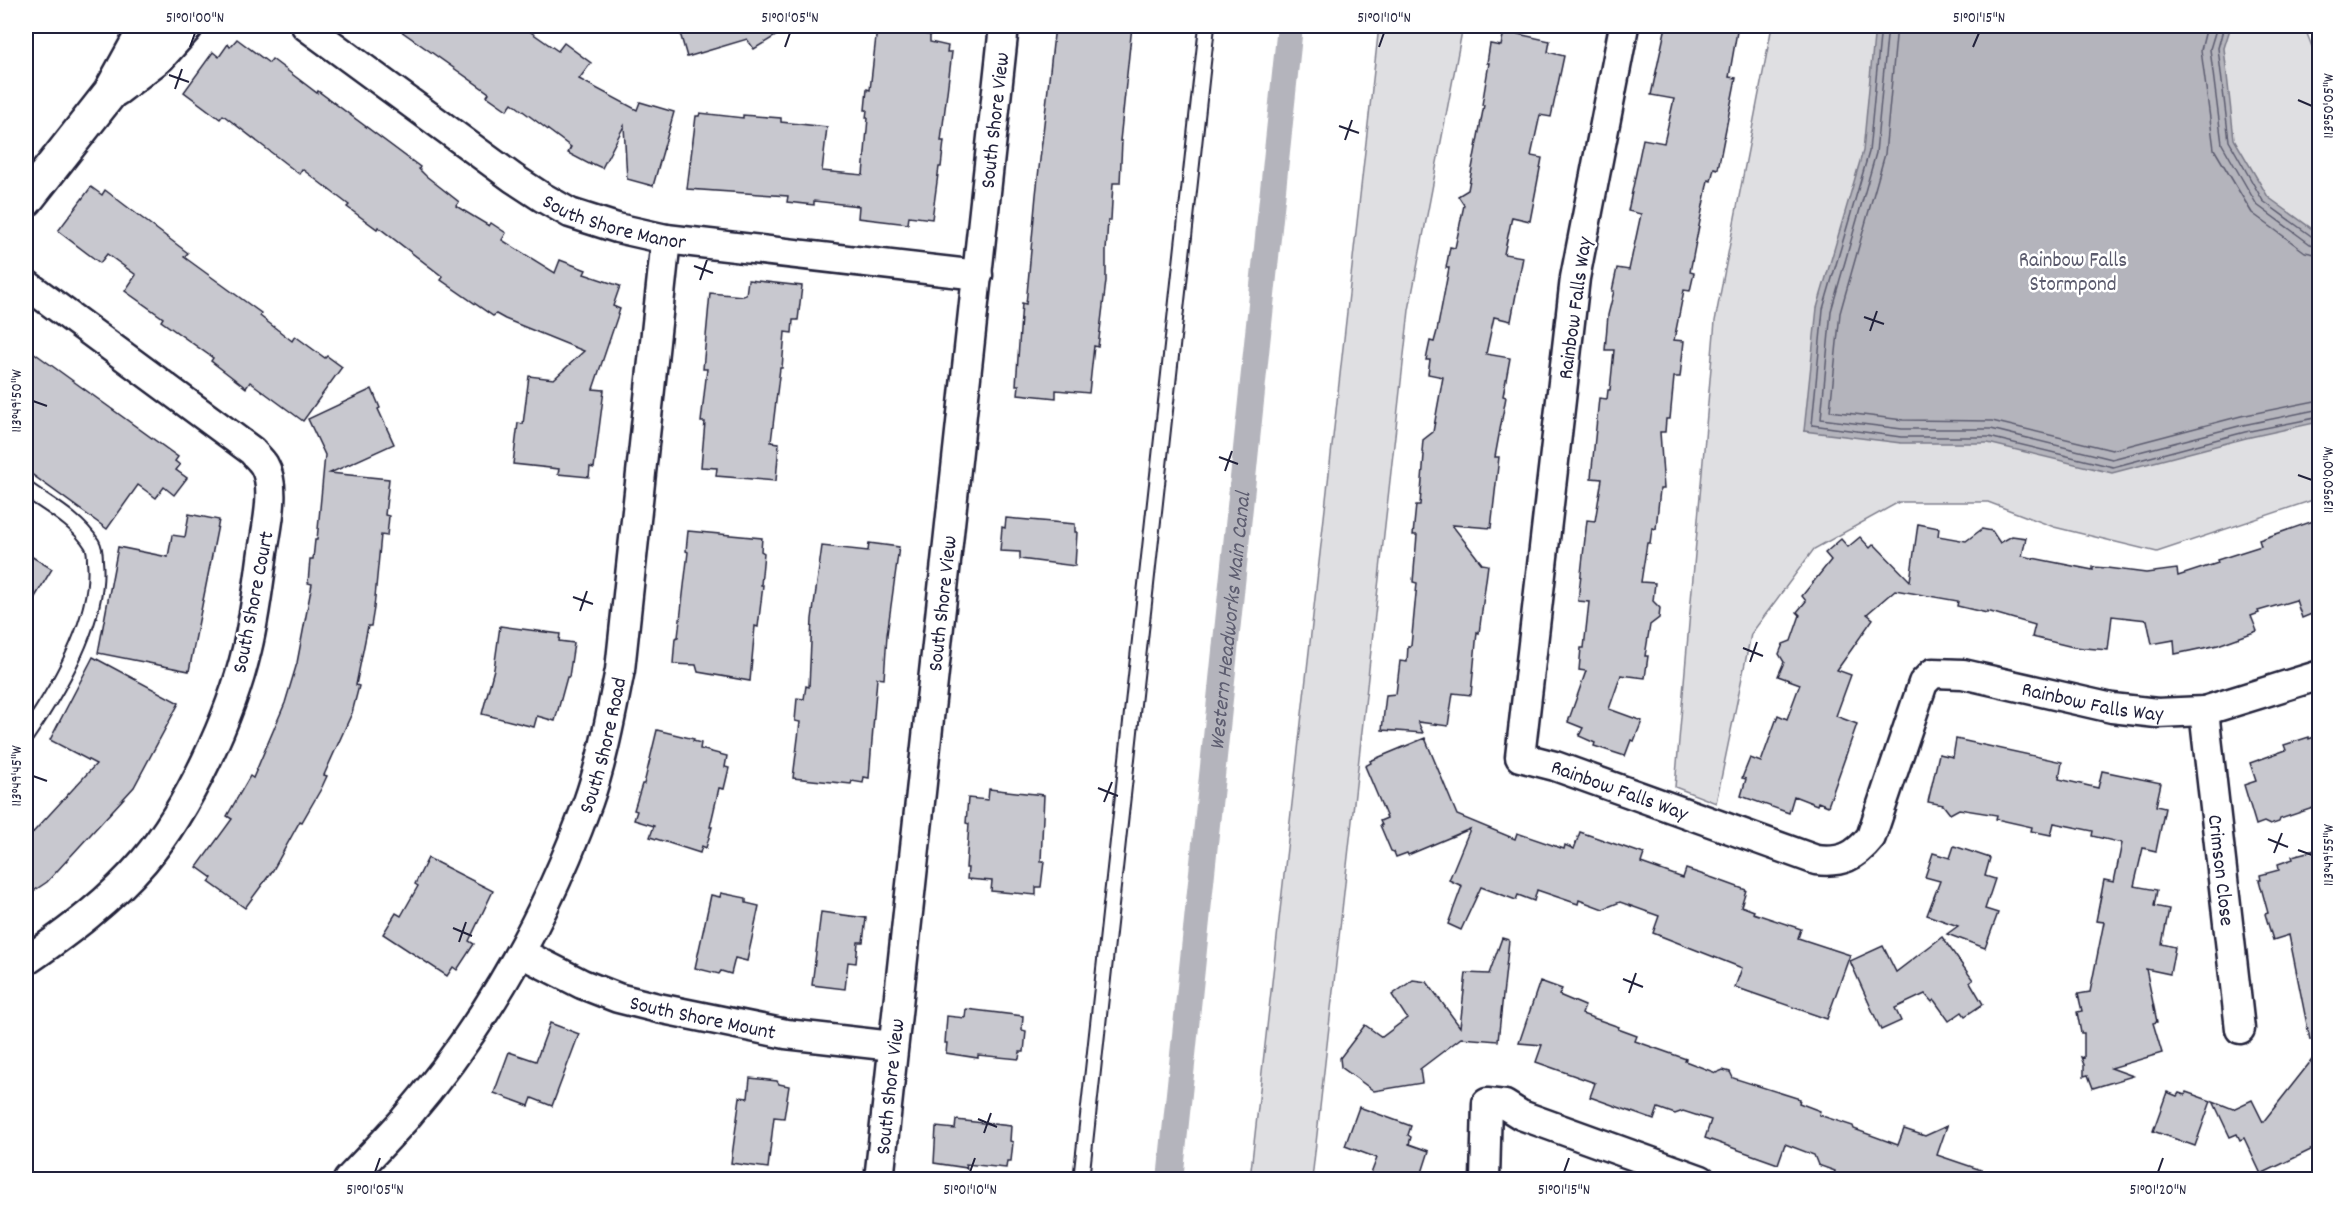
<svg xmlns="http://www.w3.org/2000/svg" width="2345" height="1205" viewBox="0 0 2345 1205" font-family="Dekko,sans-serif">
  <rect width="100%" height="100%" fill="#fff"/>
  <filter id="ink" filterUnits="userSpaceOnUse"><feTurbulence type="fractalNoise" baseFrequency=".0167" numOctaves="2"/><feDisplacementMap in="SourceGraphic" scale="12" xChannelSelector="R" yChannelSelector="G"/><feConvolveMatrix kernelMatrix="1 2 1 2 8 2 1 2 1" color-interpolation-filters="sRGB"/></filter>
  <g filter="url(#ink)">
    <g fill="#dfdfe2" stroke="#80808e" stroke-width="1.5">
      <path d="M1379,26H1463L1409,310L1312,1179H1250Z"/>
      <path d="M1772,26H2304L2320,67L2319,498L2157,552L2054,527L1988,502H1899L1814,549L1751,634L1716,803L1675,787L1715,321Z"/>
    </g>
    <path fill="#b4b4bc" stroke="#7a7a88" stroke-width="1.5" d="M1875,26H2231L2224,48L2234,139L2268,197L2319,234V422L2246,438L2112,473L1988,443H1901L1804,431L1817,308L1863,151Z"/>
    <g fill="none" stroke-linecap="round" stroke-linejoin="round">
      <g stroke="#5c5c6f" stroke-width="1.5">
        <path d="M1881,26L1869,152L1823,309L1812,425L1901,437H1989L2113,467L2245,432L2320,417"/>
        <path d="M1888,26L1876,153L1831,311L1821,419L1902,429H1991L2112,459L2243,425L2320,409"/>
        <path d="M1897,26L1885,154L1840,313L1830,411L1903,420L1992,421L2112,450L2241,416L2320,400"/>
        <path d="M2207,26L2201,50L2214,149L2252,213L2305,252L2320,255"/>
        <path d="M2217,26L2210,49L2222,144L2257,205L2310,244L2320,246"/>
        <path d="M2224,26L2218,48L2229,141L2263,201L2314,238L2320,239"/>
      </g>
      <path stroke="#b4b4bc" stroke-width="26" id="s1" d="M1170,1180L1290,26"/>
    </g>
    <g fill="#c8c8cf" stroke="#22223b" stroke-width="1.5">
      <path d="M394,26H522L558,51L564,43L591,63L579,79L637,110L640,102L674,112L653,186L627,179L624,126L602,168L591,163V165L568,153L571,147L512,103L507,110L487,96L489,93Z"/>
      <path d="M678,26H792L754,49L747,39L687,57Z"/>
      <path d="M1055,26H1132L1120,141H1122L1120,183H1113L1111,220H1108L1106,251V281L1098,347L1094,346L1089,393L1056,390V398L1018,394L1019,385H1016L1022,303L1026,304L1027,294L1036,195Z"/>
      <path d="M1666,26H1738L1729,77L1736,78L1718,169L1714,168L1711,181L1708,180L1690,272L1694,273L1690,291L1684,290L1674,340L1684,341L1680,377H1674L1670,419H1666L1665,432H1660L1664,489H1660L1656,529L1652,528L1650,543H1647L1641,582L1655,583L1653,601L1660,608L1659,618L1650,625L1645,656H1648L1645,678L1621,675L1609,709L1642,721L1634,741L1631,740L1625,756L1594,746L1595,743L1579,736L1583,728L1568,722L1586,671L1579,670L1581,648H1584L1589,602L1578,601L1587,520L1595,521L1602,479L1591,478L1599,398L1607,399L1608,390H1610L1614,350H1605L1608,315L1614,291H1612L1617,268L1629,270L1641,214L1628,211L1643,139L1664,143L1674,99L1651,95Z"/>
      <path d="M877,28L930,35V42L948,46L947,52H952L941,141H944L941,167H939L932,219L909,216L908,224L858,218L859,206L814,201V205L787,202L788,196L687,189L696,116H699L700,113L743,118V115L781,118V122L827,127L822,171L863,175L868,118H866L867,110H865L867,89L870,90Z"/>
      <path d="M1504,31L1550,41L1548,52L1564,56L1551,117L1540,115L1531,156L1542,158L1530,221L1512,217L1504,254L1523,257L1511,321L1494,317L1486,354L1510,358L1503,396L1506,397L1495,457H1499L1491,528L1452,525L1482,564L1488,565L1479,633L1477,632L1471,695L1453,693L1448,726L1418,722L1423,733L1382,730L1386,695L1396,694L1400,661L1407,662L1408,646H1411L1417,583L1413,582L1417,535H1413L1416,505H1420L1424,455L1422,452L1423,440L1433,432L1443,377L1428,374L1430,360H1426L1430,341L1434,342L1437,331L1449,268H1446L1450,247L1455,248L1464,205L1458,196L1468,190L1484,105H1482L1489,63H1487L1490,44L1501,46Z"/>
      <path d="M237,39L269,63L272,59L317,93L318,91L420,167L419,169L426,176L459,202L456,206L489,226L491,223L506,233L502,240L555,273L560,260L586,270L584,274L620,286L613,306L620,309L593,389L604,390L594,468L590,467L589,477L558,474L559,469L513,464L518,423L523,424L529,376L554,379L584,351L505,319L496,314L493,316L441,280L443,277L378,227L377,229L347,207L349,205L302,169L299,174L223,115L220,119L184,92L213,52L219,57L228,44L230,47Z"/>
      <path d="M91,187L102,195L105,190L188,253L184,257L261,313L260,316L292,341L295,336L325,358L327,356L342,367L303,421L250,382L246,388L211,361L213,358L161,321L163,318L125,291L136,275L107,254L100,263L58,231Z"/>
      <path d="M748,280L802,286L798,320H793L792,333L785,332L782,368H780L771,442L779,443L776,481L716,476L717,468L701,467L705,422H701L707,369H703L710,293L743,296L746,295Z"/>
      <path d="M26,347L178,457L175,461L180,465L176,470L187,478L174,495L164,487L156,498L138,485L107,529L26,470Z"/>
      <path d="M372,389L380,408L378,409L394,444L330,473L389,479L385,515L389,516L387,536L381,535L374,608L371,626H368L356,685L359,686L352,713L324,775L327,776L321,789L302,822L300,821L273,870L245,908L209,882L212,878L197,867L232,819L227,816L250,776L253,778L285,703L297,663L312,584L308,583L310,559H313L315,540H317L325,455L308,419Z"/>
      <path d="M189,514L219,520L189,671L98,653L118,547L168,557L172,535L185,537Z"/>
      <path d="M1006,518L1075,524V532H1077L1075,566L1020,559V552L1000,551L1002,527L1005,528Z"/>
      <path d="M2319,519V611L2302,618L2296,600L2258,611L2259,613L2251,616L2257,631L2218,645L2175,654L2174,640L2152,644L2147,620L2112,616L2108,650L2073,647L2032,637L2035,625L1987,611V613L1957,606L1958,601L1895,590L1867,614L1873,619L1837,670L1851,675L1836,716L1857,724L1828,806L1818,802L1817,805L1794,796L1789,813L1741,796L1746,779L1742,778L1750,758L1761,762L1778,715L1787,719L1800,684L1778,676L1784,662L1779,654L1783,644L1791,641L1800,615L1797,612L1806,601L1802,596L1831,560L1825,553L1841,539L1848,547L1860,537L1870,548L1874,544L1910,581L1918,524L1939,528L1938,536L1966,541L1982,529L1992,531L2000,543L2012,536L2026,538L2022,556L2093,570V567L2107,568L2146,573L2177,569L2178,576L2218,563L2217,560L2261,546L2259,540Z"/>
      <path d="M688,531L762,538L761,551L764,553L761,585H763L758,627L755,626L750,681L698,672L696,665L673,664L675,638L678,637L688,552L686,551Z"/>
      <path d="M869,543L899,547L887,635L884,679L877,678L869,778L864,777L863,783L852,781L851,784L793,778L800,722L795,721L797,698L804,699L806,686L809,687L812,619L822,546L868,551Z"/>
      <path d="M26,553L52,569L26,612Z"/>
      <path d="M500,626L560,634L559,641L574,643L569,677H567L555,721L537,716L534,727L482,714L494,669Z"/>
      <path d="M93,657L179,703L134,787L47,882L26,896V840L96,764L50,740Z"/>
      <path d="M657,730L694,739L693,741L701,743L700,749L727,756L725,767L729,768L724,789L719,788L710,827H712L706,848L702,846L700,853L650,837L654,826L634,820L637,811L634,810L642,784H644Z"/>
      <path d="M2309,737V739L2314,737L2319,753V806L2280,819L2279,822L2270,825L2264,822L2256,825L2244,785L2256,781L2250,763L2286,750L2284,745Z"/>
      <path d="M1425,738L1457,815L1515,839L1517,833L1564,849L1565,845L1574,849L1580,832L1644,854L1641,863L1683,878L1686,869L1713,878L1746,890L1741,906L1754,911L1753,913L1801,929L1798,938L1850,955L1827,1019L1735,987L1742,968L1653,933L1659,916L1620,902L1603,909L1579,900L1578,904L1537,890L1534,901L1518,895L1516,900L1481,887L1461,930L1448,924L1462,886L1449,880L1470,829L1408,855L1407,853L1396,857L1394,852L1391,851L1380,825H1382L1380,821L1387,818L1365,766L1371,763L1370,761Z"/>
      <path d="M1956,739L2062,762L2059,779L2098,788L2102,771L2161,783L2156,806L2165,808L2156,851L2143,848L2134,886L2157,890L2154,906L2169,909L2162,944L2175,947L2170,974L2146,969L2157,1022L2153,1023L2162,1053L2111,1068L2133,1076L2093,1088L2088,1075L2084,1076V1065L2081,1057L2084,1058V1033H2081L2077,1012L2082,1011L2078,994L2090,992L2104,922L2096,921L2104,880L2114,882L2122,843L2092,836L2093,831L2054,823L2051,835L2031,831L2032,827L1996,819L1997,815L1959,809L1950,814L1943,805L1928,802L1939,754L1953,757Z"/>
      <path d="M989,789L1044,795L1041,861H1044L1041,887H1036V895L991,891L992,881L967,879L968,868H966L969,824L966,823L968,798L988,800Z"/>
      <path d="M1954,846L1990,858L1985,876L1995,879L1985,909L1998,913L1985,948L1947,934L1958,926L1927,915L1940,881L1925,877L1933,853L1950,858Z"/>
      <path d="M2319,849V1039L2310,1040L2289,935L2273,940L2265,914L2268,913L2259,880H2261L2260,875L2279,870L2278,864L2293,859L2292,856Z"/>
      <path d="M428,858L493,891L469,941L474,944L457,970L453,967L447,976L383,934L396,913L401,916L418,886L415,884Z"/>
      <path d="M721,893L746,898V903L759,906L747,961L735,958L731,974L721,971L719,974L695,968L711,895L720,897Z"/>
      <path d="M821,912L866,918L863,942H858L856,963L848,962L845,989L812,985Z"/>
      <path d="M1942,937L1973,980L1970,982L1983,1004L1965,1016L1962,1012L1949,1021L1934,1000L1932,1002L1925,994L1895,1008L1901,1021L1881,1030L1850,961L1883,946L1896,972Z"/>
      <path d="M1502,938L1509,940L1498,1041L1461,1038L1420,1069L1422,1083L1374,1091L1341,1067L1340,1058L1365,1025L1382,1037L1407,1018L1392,995L1413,980L1427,982L1460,1027L1466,973L1489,974Z"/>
      <path d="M1540,981L1562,989L1559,995L1585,1006L1582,1014L1619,1027L1618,1029L1637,1036L1635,1041L1686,1059L1685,1061L1716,1073L1723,1070L1730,1072L1733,1078L1800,1099L1799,1103L1820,1111L1819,1115L1853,1126L1854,1129L1898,1145L1904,1129L1925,1136L1947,1126L1937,1155L1999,1176V1179H1833L1835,1171L1818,1165L1814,1155L1785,1144L1778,1164L1705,1138L1711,1120L1683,1111L1675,1114L1658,1108L1654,1120L1590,1097L1595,1083L1536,1062L1542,1045L1519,1043Z"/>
      <path d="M966,1009L1023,1016L1022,1030L1026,1031L1024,1052H1020L1019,1059L978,1055V1058L946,1053L947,1043H945L947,1016L965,1018Z"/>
      <path d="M550,1023L579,1034L552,1106L532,1098L529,1106L494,1093L509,1052L536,1061Z"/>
      <path d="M2319,1051V1146L2261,1174L2244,1138L2240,1140L2237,1134L2230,1137L2213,1101L2233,1109L2252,1100L2263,1122Z"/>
      <path d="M750,1078L777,1081L779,1084L789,1086L784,1118L774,1117L768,1168L731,1163L740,1097L748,1098Z"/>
      <path d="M2167,1092L2177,1096L2179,1093L2185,1095L2186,1092L2211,1101L2195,1146L2153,1131Z"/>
      <path d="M1359,1107L1411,1126L1408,1135L1411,1137L1409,1144L1429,1151L1420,1179H1369L1377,1158L1345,1146Z"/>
      <path d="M956,1120L1011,1126L1010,1141L1013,1142L1011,1161H1007L1006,1168L966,1164L967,1168L934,1163L936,1127L955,1129Z"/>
    </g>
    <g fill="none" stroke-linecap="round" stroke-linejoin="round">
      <defs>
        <g id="service">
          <path d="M26,489C48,505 77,520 92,544C95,549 95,555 95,561C101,618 57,691 26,736"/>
          <path d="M1081,1180L1207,26"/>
        </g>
        <g id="minor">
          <path id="s2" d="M306,26L513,178L542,197L570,213L617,228L666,239L978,275"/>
          <path id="s3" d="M1624,26L1575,278L1520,757L1555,766L1816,860C1841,863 1855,857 1871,837L1923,683L1933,673L1963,674L2112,708L2157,713L2204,711L2320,675"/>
          <path d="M26,284L252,451C256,456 261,460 264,465C278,489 265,533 262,559C258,590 254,620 247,649C231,717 188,809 144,861C110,901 68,932 26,961"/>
          <path id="s4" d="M2204,711L2240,1029"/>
          <path id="s5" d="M521,953L582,984L618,998L658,1008L786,1034L893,1046"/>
          <path id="s6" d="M348,1180C367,1160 386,1140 404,1120C484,1027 546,918 588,802C603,760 611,714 620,670L666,239"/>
          <path id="s7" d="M879,1180L1004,26"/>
          <path d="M1485,1180L1487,1103L1505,1105L1521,1115L1701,1180"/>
        </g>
        <g id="tertiary">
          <path d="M116,89L159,56L186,26"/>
          <path d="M26,200L110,93L147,26"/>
        </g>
      </defs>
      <use href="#service" stroke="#22223b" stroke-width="18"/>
      <use href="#minor" stroke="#22223b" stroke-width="33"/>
      <use href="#tertiary" stroke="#22223b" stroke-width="38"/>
      <use href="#service" stroke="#fff" stroke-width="14"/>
      <use href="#minor" stroke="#fff" stroke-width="28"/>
      <use href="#tertiary" stroke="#fff" stroke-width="33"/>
    </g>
  </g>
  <path fill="none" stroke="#22223b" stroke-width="2" d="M190,47L195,33M785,47L790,33M1379,47L1384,33M1973,47L1979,33M169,75L189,82M175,89L182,69M2298,100L2312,106M1339,126L1359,133M1345,140L1352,120M694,266L713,273M700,280L707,260M1864,317L1884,324M1870,331L1877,311M33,401L47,406M1219,457L1238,464M1225,471L1232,451M2298,475L2312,480M573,597L593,604M580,611L587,591M1743,648L1763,656M1750,662L1757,642M33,776L47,781M1098,788L1118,796M1104,802L1112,782M2268,839L2288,847M2298,850L2312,855M2274,853L2282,833M453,928L472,936M459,942L466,922M1623,979L1643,987M1629,993L1636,973M978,1119L997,1127M984,1133L991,1113M375,1172L380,1158M970,1172L975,1158M1564,1172L1569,1158M2158,1172L2163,1158"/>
  <g text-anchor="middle" stroke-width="5" stroke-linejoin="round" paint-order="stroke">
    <g font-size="21" fill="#22223b" stroke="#fff">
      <text dy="7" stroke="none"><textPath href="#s7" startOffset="1066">South Shore View</textPath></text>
      <text dy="7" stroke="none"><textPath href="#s2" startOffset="369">South Shore Manor</textPath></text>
      <text transform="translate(1574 308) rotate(-82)" y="7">Rainbow Falls Way</text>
      <text transform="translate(252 602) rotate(-79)" y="7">South Shore Court</text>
      <text dy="7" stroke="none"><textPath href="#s7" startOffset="580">South Shore View</textPath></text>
      <text dy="7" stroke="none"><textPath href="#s3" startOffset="1455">Rainbow Falls Way</textPath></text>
      <text dy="7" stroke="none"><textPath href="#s6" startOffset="510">South Shore Road</textPath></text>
      <text dy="7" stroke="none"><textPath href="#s3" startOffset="844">Rainbow Falls Way</textPath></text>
      <text dy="7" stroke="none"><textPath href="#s4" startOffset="160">Crimson Close</textPath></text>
      <text dy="7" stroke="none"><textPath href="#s5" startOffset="194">South Shore Mount</textPath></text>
      <text dy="7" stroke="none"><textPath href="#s7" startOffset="94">South Shore View</textPath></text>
    </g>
    <g font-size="21" fill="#5b5b6d" stroke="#fff">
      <text x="2073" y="266">Rainbow Falls<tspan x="2073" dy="24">Stormpond</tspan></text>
    </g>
    <g font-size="22" font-style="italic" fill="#5c5c6f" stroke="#fff">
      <text dy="8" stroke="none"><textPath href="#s1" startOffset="562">Western Headworks Main Canal</textPath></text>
    </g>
  </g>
  <rect width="2345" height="1205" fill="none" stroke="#fff" stroke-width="66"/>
  <rect x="33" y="33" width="2279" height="1139" fill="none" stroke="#22223b" stroke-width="2"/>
  <g font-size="15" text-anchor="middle" fill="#22223b">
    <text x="195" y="22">51°01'00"N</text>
    <text x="790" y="22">51°01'05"N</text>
    <text x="1384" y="22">51°01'10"N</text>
    <text x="1979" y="22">51°01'15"N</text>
    <text transform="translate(2328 106) rotate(-90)" y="5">113°50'05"W</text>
    <text transform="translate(16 401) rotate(-90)" y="5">113°49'50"W</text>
    <text transform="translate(2328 480) rotate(-90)" y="5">113°50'00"W</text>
    <text transform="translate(16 776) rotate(-90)" y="5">113°49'45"W</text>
    <text transform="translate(2328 855) rotate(-90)" y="5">113°49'55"W</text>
    <text x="375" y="1194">51°01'05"N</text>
    <text x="970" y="1194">51°01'10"N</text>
    <text x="1564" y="1194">51°01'15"N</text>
    <text x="2158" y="1194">51°01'20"N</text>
  </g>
</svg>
